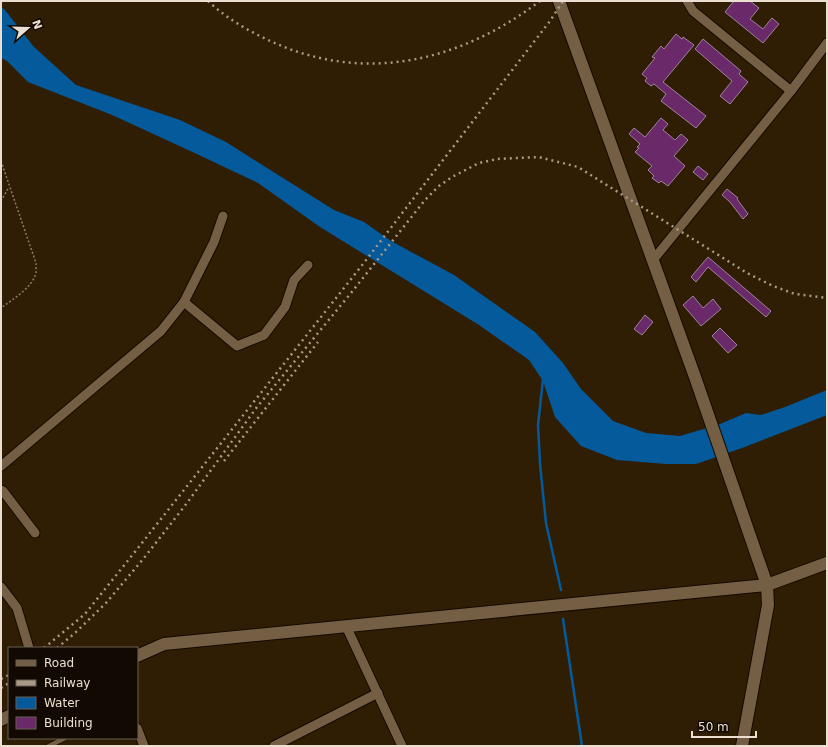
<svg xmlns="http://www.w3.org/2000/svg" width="828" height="747" viewBox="0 0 828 747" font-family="'DejaVu Sans',sans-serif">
  <rect width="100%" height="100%" fill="#301e04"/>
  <path fill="#045a9a" d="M1,7L5,10L34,47L76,85L180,120L226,142L334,210L364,222L391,241L454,275L535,332L563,363L581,389L613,421L646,433L680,436L720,424L746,413L761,415L785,407L827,390V415L742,448L696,464H666L617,460L581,446L555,417L543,381L529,360L479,325L320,227L258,183L199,155L112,115L28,82L7,61L1,58Z"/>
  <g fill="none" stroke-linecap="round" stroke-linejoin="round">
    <g stroke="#045a9a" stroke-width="2.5">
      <path d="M543,379L538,425L540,464L546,523L561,590"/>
      <path d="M563,619L582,746"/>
    </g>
  </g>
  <g fill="#6a2969" stroke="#9e839c">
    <path d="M734,1H750L759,8L750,19L763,29L772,18L779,24L763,43L725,12Z"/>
    <path d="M676,34L682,39L683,37L694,45L663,82L706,116L696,128L661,101L666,94L654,84L651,86L645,81L647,78L642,74L655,58L652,57L661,46L664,49Z"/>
    <path d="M703,39L741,71L739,74L748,82L730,104L720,96L732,81L695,49Z"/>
    <path d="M661,118L668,124L663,130L675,140L681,134L688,140L674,156L685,166L668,186L661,181L659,183L652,178L654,176L648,170L652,166L635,152L639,148L637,147L640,144L629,134L634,128L645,137Z"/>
    <path d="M698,166L708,174L703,180L693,172Z"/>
    <path d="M727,189L738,198L737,199L748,214L743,219L730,202L722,195Z"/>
    <path d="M708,257L771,311L766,317L708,267L696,282L691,277Z"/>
    <path d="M693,296L703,308L713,299L721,309L701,326L683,305Z"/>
    <path d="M645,315L653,322L642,335L634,329Z"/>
    <path d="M720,328L737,345L728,353L712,336Z"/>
  </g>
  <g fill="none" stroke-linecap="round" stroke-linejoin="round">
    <defs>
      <path id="lane" d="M49,746L65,738"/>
      <g id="street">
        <path d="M687,1L693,11L791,91"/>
        <path d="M653,260L791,91L827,43"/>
        <path d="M184,302L237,346L264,335L285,307L294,280L308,265"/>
        <path d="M1,466L161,331L184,302L214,242L223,216"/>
        <path d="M1,490L3,491L35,533"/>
        <path d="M1,587L17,608L29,648"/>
        <path d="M346,626L402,746"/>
        <path d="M137,728L144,746"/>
        <path d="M274,746L378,693"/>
      </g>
      <g id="secondary">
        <path d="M559,1L695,377L767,585L768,605L742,746"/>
        <path d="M137,656L164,644L767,585L827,563"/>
        <path d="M1,720L9,716"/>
      </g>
    </defs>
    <use href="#lane" stroke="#150900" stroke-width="6"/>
    <use href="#street" stroke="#150900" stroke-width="11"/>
    <use href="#secondary" stroke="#150900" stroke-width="14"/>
    <g stroke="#8a7b67" stroke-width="1.5" stroke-dasharray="2 2" stroke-linecap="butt">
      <path d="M1,161L36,263C36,266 36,270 36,273C32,288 13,299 1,308"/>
      <path d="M1,201L9,187"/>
    </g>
    <use href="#lane" stroke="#745f44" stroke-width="4.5"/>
    <use href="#street" stroke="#745f44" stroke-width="9"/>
    <use href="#secondary" stroke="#745f44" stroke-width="12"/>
    <g stroke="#a89a87" stroke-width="2.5" stroke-dasharray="2 4" stroke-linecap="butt">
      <path d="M208,1C225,17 245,29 266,39C361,85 458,63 540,1"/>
      <path d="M224,461L318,342"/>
      <path d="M44,648L85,614L134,553L363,264L550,21L563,1"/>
      <path d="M57,648L75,633L106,603L144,558L187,503L257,407L351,293L425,200L439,186L452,177L479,163L497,159L539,157L578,167L747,273L773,286L795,294L827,298"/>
      <path d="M1,679L9,675"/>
      <path d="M1,688L9,683"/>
    </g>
  </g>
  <rect width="828" height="747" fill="none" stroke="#eadfd0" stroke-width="4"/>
  <rect x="8" y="647" width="130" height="92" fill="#120a02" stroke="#685f54"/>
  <rect x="16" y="660" width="20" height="6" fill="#745f44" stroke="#685f54"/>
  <text x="44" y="667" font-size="12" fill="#eadfd0">Road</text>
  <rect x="16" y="680" width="20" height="6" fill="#a89a87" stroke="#685f54"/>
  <text x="44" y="687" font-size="12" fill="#eadfd0">Railway</text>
  <rect x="16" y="697" width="20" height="12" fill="#045a9a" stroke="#685f54"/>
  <text x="44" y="707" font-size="12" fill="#eadfd0">Water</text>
  <rect x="16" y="717" width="20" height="12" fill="#6a2969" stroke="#685f54"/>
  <text x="44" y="727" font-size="12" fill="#eadfd0">Building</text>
  <g transform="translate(28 28) rotate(70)" stroke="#120a02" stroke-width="3" paint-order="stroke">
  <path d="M0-3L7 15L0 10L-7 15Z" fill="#eadfd0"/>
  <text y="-6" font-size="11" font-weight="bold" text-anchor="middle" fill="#eadfd0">N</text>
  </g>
  <path d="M692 731v6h64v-6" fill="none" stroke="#eadfd0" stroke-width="2"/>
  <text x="698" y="731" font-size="12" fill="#eadfd0" stroke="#120a02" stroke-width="3" paint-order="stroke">50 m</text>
</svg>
